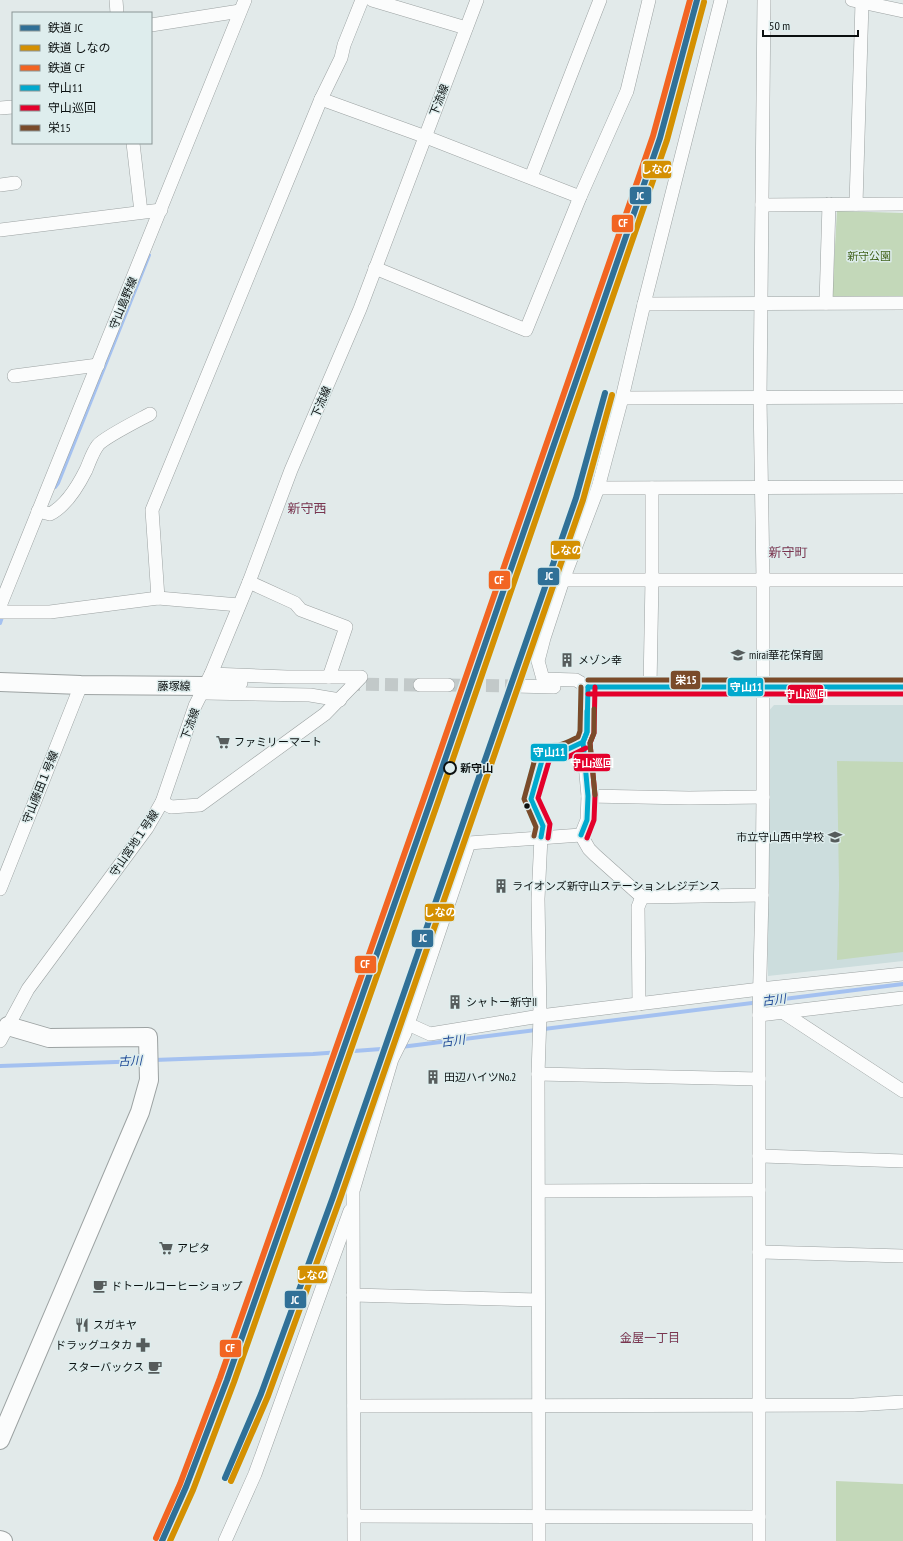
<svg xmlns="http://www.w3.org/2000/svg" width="903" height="1541" viewBox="0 0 903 1541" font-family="'PT Sans Narrow','Noto Sans JP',sans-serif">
  <rect width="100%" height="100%" fill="#e2eaea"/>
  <path fill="#cdd" d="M774,705H903V961L768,976L767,713Z"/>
  <g fill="#c3d8b9">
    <path d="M837,211L903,213V299H832Z"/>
    <path d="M837,761L903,762V952L837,960L839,885Z"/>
    <path d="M836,1481L903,1484V1541H836Z"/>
  </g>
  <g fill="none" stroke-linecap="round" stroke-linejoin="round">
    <g stroke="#a4c1f0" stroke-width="4">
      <path d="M55,487L58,483L149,255"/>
      <path d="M0,623L2,617"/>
      <path d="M401,1047L903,984"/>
      <path d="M154,1060L313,1054L395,1048"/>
      <path d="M0,1066L145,1061"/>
    </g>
    <g stroke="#c2c9c9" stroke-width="13" stroke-dasharray="13 6" stroke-linecap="butt">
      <path d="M347,684L420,685"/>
      <path d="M448,685L515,686"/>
    </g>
    <defs>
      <g id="street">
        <path d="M116,0L117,13"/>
        <path d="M372,0L466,28"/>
        <path d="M852,0L903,11"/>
        <path d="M151,25L240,11"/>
        <path d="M321,99L426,137L580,197"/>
        <path d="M0,108L13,107"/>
        <path d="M133,143L141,212"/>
        <path d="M531,177L600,0"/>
        <path d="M0,185L15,183"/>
        <path d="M856,204L862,2"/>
        <path d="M762,205L903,204"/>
        <path d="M0,230L161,210"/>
        <path d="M375,268L526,330L580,197L627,91L649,0"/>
        <path d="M826,303L829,204"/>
        <path d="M644,304L903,303"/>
        <path d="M14,376L98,365"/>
        <path d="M622,398L903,397"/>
        <path d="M598,488L903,487"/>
        <path d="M38,511L50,514C66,506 78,486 86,470C90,461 92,453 98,445C105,437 139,420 150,414"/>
        <path d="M563,580H903"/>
        <path d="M249,582L295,603L301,610L346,627L329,677"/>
        <path d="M158,598L152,510L321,99L341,58L344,45L362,0"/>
        <path d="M0,606L245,0"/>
        <path d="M0,612H50L158,598L239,605"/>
        <path d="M420,685H448"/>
        <path d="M205,686L241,683"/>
        <path d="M515,686L554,687"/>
        <path d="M588,687L576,680L543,679L538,661L544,638L563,580L598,488L622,398L644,304L721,0"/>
        <path d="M588,687L587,732L583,742L588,796L587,820L581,835L589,849L595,855L642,897L762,895"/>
        <path d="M650,687L652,579V488"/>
        <path d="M206,693L310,695L340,700"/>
        <path d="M588,796L689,798L763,797"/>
        <path d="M162,802L171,807L200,805L325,714L361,677H287L211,674"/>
        <path d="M0,889L81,685"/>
        <path d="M639,1004L638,907L642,897"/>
        <path d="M784,1013L903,1091"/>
        <path d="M759,1015L903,998"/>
        <path d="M408,1024L430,1034L540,1016L760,989L903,974"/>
        <path d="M0,1041L28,989L147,828L162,802L195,706L211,674L249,582L291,470L360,309L477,0"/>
        <path d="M538,1074L759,1079"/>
        <path d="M759,1156L903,1161"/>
        <path d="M539,1191L759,1190"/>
        <path d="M759,1252L903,1256"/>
        <path d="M353,1295L538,1300"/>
        <path d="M354,1406L854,1405L903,1402"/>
        <path d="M354,1516L759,1517"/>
        <path d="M225,1541L255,1474L350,1211"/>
        <path d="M354,1541L353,1191L392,1059L405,1033L469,843L581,835"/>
        <path d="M539,1541L538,1074L540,1016L538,899L541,837"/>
        <path d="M759,1541V1015L762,895L763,797V580L760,398L764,0"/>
      </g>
      <g id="secondary">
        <path d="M0,682L81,685L205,686"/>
        <path d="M588,687H903"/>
        <path d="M0,1440L140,1112L149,1080L148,1037L49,1038L8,1026"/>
        <path d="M0,1540L3,1541"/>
      </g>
    </defs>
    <use href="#street" stroke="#9ca2a2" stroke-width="14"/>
    <use href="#secondary" stroke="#9ca2a2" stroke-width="20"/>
    <use href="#street" stroke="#fbfcfc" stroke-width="13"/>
    <use href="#secondary" stroke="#fbfcfc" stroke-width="18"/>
    <defs>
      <g id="bus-1">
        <path d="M588,687H903"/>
        <path d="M581,835L587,820L588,796L583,742L587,732V711"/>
        <path d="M541,837L543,826L531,799L543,757L550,752H562L583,742L587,732L588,687"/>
      </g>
      <g id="bus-2">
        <path d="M588,694H903"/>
        <path d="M548,838L550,824L538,798L549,761L552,759H564L586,748"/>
        <path d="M587,838L594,820L595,795L590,743L594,733L595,687"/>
      </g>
      <g id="bus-3">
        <path d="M588,680H903"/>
        <path d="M594,709V733L590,743L595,795"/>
        <path d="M534,836L536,827L524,799L536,755C542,745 549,746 559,745C565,744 572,740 578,737L580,731L581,687"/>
      </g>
    </defs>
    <use href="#bus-1" stroke="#deeded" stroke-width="8"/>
    <use href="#bus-2" stroke="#deeded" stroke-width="8"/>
    <use href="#bus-3" stroke="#deeded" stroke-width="8"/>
    <use href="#bus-1" stroke="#00a9ce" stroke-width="5"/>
    <use href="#bus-2" stroke="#e4002b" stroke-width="5"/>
    <use href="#bus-3" stroke="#7a4b2a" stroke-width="5"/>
    <defs>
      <g id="rail-1">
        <path d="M225,1478L261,1394L333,1197L576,498L605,393"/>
        <path d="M162,1541L186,1487L227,1380L431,800L660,138L697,0"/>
      </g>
      <g id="rail-2">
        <path d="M231,1481L268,1396L340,1199L583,500L612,395"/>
        <path d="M170,1541L193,1490L234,1382L438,802L667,140L704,2"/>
      </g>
      <path id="rail-3" d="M156,1538L180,1484L220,1378L424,798L653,136L690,0"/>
    </defs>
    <use href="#rail-1" stroke="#deeded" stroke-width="9"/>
    <use href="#rail-2" stroke="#deeded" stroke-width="9"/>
    <use href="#rail-3" stroke="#deeded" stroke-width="9"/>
    <use href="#rail-1" stroke="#307097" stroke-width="6"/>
    <use href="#rail-2" stroke="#d49002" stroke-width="6"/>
    <use href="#rail-3" stroke="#f26522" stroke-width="6"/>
  </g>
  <defs>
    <symbol id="school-bare" viewBox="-9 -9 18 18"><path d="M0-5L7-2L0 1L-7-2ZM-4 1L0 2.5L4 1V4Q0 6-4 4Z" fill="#565c5c" stroke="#deeded" stroke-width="2.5" paint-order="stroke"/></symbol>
    <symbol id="building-bare" viewBox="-9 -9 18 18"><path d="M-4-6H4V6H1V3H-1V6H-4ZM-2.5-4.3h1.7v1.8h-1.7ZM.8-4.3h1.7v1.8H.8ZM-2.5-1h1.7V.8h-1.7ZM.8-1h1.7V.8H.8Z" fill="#565c5c" stroke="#deeded" stroke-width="2.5" paint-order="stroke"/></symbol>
    <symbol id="supermarket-bare" viewBox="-9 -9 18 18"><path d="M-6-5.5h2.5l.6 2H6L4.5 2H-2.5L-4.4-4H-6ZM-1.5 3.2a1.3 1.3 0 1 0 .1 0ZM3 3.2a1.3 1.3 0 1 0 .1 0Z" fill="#565c5c" stroke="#deeded" stroke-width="2.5" paint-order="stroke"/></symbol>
    <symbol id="cafe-bare" viewBox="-9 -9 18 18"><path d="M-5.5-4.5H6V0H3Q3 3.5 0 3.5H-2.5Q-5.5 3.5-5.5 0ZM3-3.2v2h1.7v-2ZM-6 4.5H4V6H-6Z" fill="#565c5c" stroke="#deeded" stroke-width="2.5" paint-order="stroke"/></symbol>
    <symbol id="restaurant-bare" viewBox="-9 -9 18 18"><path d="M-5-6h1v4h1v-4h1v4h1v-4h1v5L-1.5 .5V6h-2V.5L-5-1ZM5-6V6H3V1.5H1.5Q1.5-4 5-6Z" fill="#565c5c" stroke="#deeded" stroke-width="2.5" paint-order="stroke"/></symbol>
    <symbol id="pharmacy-bare" viewBox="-9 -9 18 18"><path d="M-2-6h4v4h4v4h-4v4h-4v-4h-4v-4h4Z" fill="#565c5c" stroke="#deeded" stroke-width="2.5" paint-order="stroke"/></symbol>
  </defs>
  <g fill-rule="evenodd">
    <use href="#school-bare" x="728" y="645" width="20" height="20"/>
    <use href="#building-bare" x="557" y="650" width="20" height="20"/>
    <use href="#supermarket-bare" x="213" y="732" width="20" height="20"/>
    <use href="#school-bare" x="825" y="827" width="20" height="20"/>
    <use href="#building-bare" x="491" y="876" width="20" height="20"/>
    <use href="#building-bare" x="445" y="992" width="20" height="20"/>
    <use href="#building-bare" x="423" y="1067" width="20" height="20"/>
    <use href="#supermarket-bare" x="156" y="1238" width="20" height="20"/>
    <use href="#cafe-bare" x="90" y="1276" width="20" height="20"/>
    <use href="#restaurant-bare" x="72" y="1315" width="20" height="20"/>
    <use href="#pharmacy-bare" x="133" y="1335" width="20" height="20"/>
    <use href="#cafe-bare" x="145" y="1357" width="20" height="20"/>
  </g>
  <circle fill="#deeded" stroke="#0b1010" stroke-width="2" cx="450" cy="768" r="6"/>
  <circle fill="#0b1010" stroke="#deeded" stroke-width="1.5" cx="527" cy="806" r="3.5"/>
  <g text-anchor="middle" stroke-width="3" stroke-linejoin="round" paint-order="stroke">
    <g font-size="11" fill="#0b1010" stroke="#deeded">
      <text transform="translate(439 100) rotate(-69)" y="4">下流線</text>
      <text transform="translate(123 303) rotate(-68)" y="4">守山島野線</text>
      <text transform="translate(321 402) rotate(-67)" y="4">下流線</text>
      <text x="174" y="690">藤塚線</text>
      <text transform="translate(190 724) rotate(-70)" y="4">下流線</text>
      <text transform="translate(40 787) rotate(-68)" y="4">守山藤田１号線</text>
      <text transform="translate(134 843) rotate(-56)" y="4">守山宮地１号線</text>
    </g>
    <g font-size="11" fill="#40621a" stroke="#deeded">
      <text x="869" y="260">新守公園</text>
    </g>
    <g font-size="11" fill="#0b1010" stroke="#deeded" text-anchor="start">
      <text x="749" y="659">mirai華花保育園</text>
      <text x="578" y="664">メゾン幸</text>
      <text x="234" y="746">ファミリーマート</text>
      <text x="824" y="841" text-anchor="end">市立守山西中学校</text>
      <text x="512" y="890">ライオンズ新守山ステーションレジデンス</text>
      <text x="466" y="1006">シャトー新守II</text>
      <text x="444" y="1081">田辺ハイツNo.2</text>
      <text x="177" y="1252">アピタ</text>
      <text x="111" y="1290">ドトールコーヒーショップ</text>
      <text x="93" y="1329">スガキヤ</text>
      <text x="132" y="1349" text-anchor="end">ドラッグユタカ</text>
      <text x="144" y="1371" text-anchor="end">スターバックス</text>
    </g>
    <g font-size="11" font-weight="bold" fill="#0b1010" stroke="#deeded" text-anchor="start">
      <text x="460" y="772">新守山</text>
    </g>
    <g font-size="12" font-style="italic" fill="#204a97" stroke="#deeded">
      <text transform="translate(774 1000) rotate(-7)" y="4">古川</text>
      <text transform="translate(453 1041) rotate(-7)" y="4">古川</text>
      <text transform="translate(130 1061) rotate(-2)" y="4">古川</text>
    </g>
    <g font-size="12" fill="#7a354f" stroke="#deeded">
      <text x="650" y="1342">金屋一丁目</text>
    </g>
    <g font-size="13" fill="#7a354f" stroke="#deeded">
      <text x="307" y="513">新守西</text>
      <text x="788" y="557">新守町</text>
    </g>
  </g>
  <g stroke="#deeded" stroke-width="1.5">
    <rect x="642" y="160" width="30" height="19" rx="4" fill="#d49002"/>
    <rect x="629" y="186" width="23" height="19" rx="4" fill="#307097"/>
    <rect x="611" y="214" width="23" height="19" rx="4" fill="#f26522"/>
    <rect x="550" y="540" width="31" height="20" rx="4" fill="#d49002"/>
    <rect x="537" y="567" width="23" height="19" rx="4" fill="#307097"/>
    <rect x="488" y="570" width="23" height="20" rx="4" fill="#f26522"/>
    <rect x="670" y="670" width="31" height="20" rx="4" fill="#7a4b2a"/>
    <rect x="727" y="677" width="37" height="20" rx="4" fill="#00a9ce"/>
    <rect x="787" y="684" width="37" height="20" rx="4" fill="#e4002b"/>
    <rect x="530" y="743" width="38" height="19" rx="4" fill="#00a9ce"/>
    <rect x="573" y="753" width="38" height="19" rx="4" fill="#e4002b"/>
    <rect x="424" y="903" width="31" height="19" rx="4" fill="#d49002"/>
    <rect x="411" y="929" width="23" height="19" rx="4" fill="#307097"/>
    <rect x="354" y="955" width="23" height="19" rx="4" fill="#f26522"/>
    <rect x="297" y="1265" width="31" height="19" rx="4" fill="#d49002"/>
    <rect x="284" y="1290" width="23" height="19" rx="4" fill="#307097"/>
    <rect x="219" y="1339" width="23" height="19" rx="4" fill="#f26522"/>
  </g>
  <g font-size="11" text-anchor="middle" font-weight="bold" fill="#fff">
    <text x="657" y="173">しなの</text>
    <text x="640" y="200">JC</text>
    <text x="623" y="227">CF</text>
    <text x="566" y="554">しなの</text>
    <text x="549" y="580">JC</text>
    <text x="499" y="584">CF</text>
    <text x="686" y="684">栄15</text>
    <text x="746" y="691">守山11</text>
    <text x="806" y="698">守山巡回</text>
    <text x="549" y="756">守山11</text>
    <text x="592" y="767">守山巡回</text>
    <text x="440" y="916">しなの</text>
    <text x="423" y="942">JC</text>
    <text x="365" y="968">CF</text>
    <text x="312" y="1279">しなの</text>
    <text x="295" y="1304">JC</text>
    <text x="230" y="1352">CF</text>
  </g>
  <rect x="12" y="12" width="140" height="132" fill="#deeded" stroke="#8a9595"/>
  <rect x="20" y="25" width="20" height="6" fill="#307097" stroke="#8a9595"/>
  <text x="48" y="32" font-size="12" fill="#0b1010">鉄道 JC</text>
  <rect x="20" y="45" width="20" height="6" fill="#d49002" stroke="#8a9595"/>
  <text x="48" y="52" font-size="12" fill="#0b1010">鉄道 しなの</text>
  <rect x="20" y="65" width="20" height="6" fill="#f26522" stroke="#8a9595"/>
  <text x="48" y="72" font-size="12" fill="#0b1010">鉄道 CF</text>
  <rect x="20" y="85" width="20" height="6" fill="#00a9ce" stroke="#8a9595"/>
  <text x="48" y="92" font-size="12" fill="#0b1010">守山11</text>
  <rect x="20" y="105" width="20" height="6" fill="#e4002b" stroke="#8a9595"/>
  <text x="48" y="112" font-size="12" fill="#0b1010">守山巡回</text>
  <rect x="20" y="125" width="20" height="6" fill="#7a4b2a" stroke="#8a9595"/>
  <text x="48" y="132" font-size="12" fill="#0b1010">栄15</text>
  <path d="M763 30v6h95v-6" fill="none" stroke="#0b1010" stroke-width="2"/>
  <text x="769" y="30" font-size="12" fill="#0b1010" stroke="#deeded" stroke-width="3" paint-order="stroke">50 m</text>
</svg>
